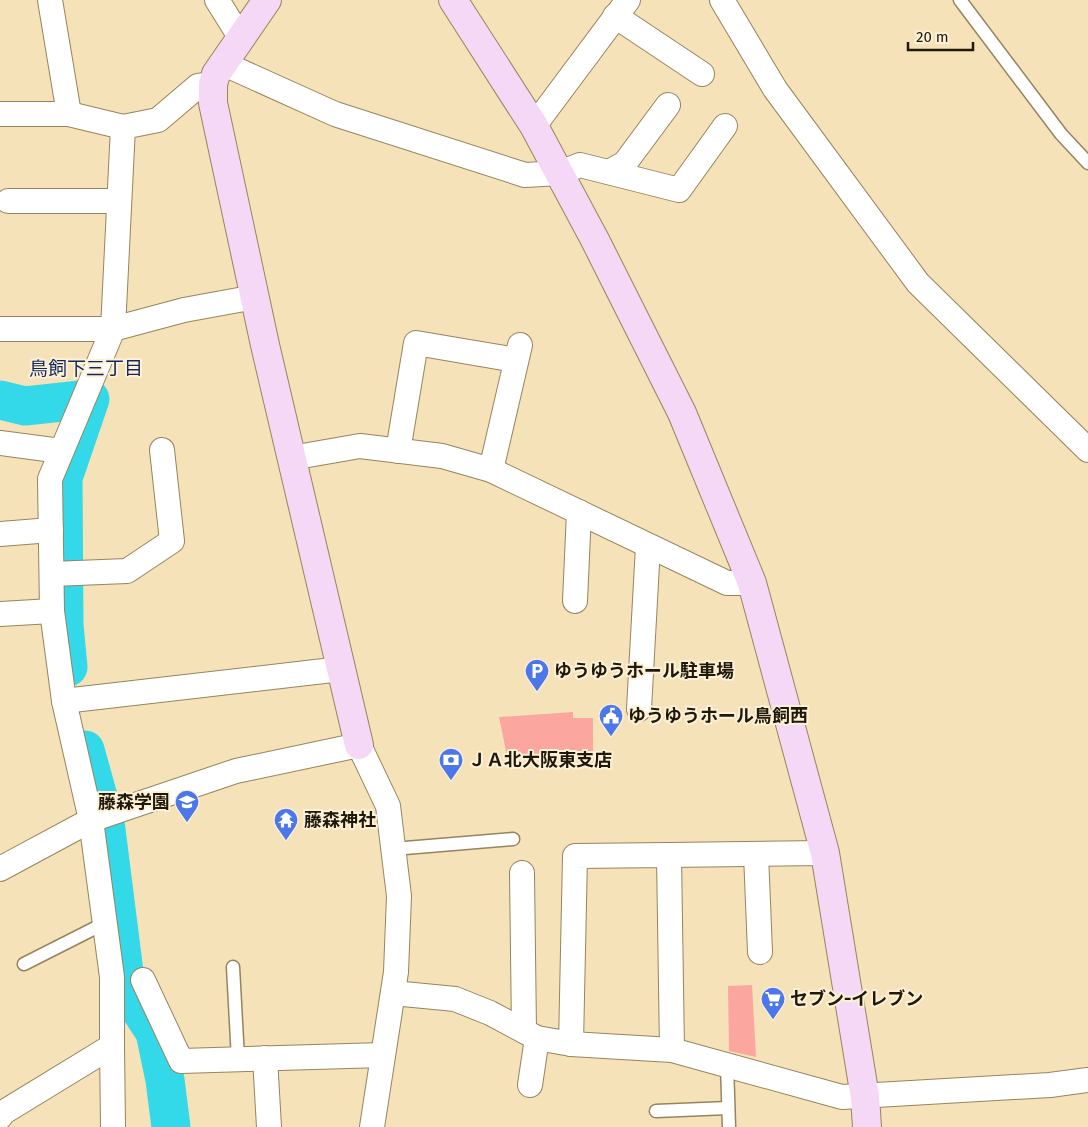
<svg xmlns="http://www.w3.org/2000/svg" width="1088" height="1127" viewBox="0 0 1088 1127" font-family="'Fira Sans','Noto Sans JP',sans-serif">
  <rect width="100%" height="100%" fill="#f6e2b9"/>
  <g fill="#fba7a0">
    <path d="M573,712V718H593V756H507L499,717Z"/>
    <path d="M752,985L756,1057L729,1051L728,986Z"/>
  </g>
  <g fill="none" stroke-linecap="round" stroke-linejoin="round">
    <g stroke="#34d9e9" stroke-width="39">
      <path d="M0,400L25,406L90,399L63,478L64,625L68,667"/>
      <path d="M85,750L105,822L126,988L155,1032L165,1080L171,1127"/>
    </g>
    <defs>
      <g id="lane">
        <path d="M960,0L1061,134L1088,163"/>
        <path d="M393,849L513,839"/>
        <path d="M24,964L105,923"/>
        <path d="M233,967L238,1059"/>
        <path d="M727,1064L729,1127"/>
        <path d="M656,1111L728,1108"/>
      </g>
      <g id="street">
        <path d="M50,0L69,114"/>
        <path d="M217,0L240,37"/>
        <path d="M722,0L775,89L918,283L1088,450"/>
        <path d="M615,16L702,74"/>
        <path d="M222,63L335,114L525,175L560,173L580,165L679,190L725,126"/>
        <path d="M0,114H69L123,127"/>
        <path d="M534,126L628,0"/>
        <path d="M609,172L625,163L668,105"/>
        <path d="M8,201H119"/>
        <path d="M0,329H113L184,310L255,297"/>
        <path d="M0,443L61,451"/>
        <path d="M398,451L416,343L516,360"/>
        <path d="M291,458L360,446L442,456L491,470L727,583H752"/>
        <path d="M491,470L520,345"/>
        <path d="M0,534L51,530"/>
        <path d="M52,574L127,571L172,541L162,450"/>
        <path d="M575,601L579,512"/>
        <path d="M0,614L52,611"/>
        <path d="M64,701L341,669"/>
        <path d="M639,709L648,546"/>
        <path d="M756,854L760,952"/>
        <path d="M669,855L825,853"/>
        <path d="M0,869L91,820L236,771L359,745L388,806L399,896L396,972L372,1127"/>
        <path d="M522,873L524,1031"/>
        <path d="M143,980L181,1061L383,1055"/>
        <path d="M393,993L455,999L490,1013L537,1038L571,1044L672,1050L842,1097L1050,1085L1088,1080"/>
        <path d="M571,1044L575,856L669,855L672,1050"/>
        <path d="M112,1046L113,1127"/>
        <path d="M265,1058L269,1127"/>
        <path d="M530,1085L537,1038"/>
        <path d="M0,1117L4,1112L112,1046V977L91,820L64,701L52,611L50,479L113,329L123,127L158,120L198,86L213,84"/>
      </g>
      <g id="secondary">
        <path d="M267,0L216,74L213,84V103L265,345L359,745"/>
        <path d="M453,0L534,126L595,240L682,413L752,583L825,853L865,1097L867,1127"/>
      </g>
    </defs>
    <use href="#lane" stroke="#97845e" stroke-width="15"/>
    <use href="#street" stroke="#97845e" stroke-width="26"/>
    <use href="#secondary" stroke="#97845e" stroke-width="30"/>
    <use href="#lane" stroke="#fff" stroke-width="12"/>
    <use href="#street" stroke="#fff" stroke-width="24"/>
    <use href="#secondary" stroke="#f4d8f5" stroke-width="28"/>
  </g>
  <defs>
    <symbol id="parking-pin" viewBox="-11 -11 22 30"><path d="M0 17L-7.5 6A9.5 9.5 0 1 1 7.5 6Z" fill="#4b77ea" stroke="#fcf0d7"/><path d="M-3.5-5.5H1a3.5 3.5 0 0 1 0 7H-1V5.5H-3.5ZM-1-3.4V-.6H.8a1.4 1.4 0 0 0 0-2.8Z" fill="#fff"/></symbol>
    <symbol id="civic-pin" viewBox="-11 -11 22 30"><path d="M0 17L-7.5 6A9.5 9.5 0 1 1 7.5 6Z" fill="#4b77ea" stroke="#fcf0d7"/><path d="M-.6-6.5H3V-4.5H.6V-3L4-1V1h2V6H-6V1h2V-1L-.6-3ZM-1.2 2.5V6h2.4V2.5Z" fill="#fff"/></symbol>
    <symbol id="bank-pin" viewBox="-11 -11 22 30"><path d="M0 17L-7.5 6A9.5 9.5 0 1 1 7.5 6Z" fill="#4b77ea" stroke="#fcf0d7"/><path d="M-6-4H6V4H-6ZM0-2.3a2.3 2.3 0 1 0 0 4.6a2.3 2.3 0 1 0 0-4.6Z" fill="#fff"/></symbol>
    <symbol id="school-pin" viewBox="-11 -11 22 30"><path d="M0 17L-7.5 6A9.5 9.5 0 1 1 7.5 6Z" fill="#4b77ea" stroke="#fcf0d7"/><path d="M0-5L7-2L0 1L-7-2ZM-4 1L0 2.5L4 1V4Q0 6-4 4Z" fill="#fff"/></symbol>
    <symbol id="temple-pin" viewBox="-11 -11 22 30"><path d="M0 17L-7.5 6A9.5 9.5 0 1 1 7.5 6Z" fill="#4b77ea" stroke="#fcf0d7"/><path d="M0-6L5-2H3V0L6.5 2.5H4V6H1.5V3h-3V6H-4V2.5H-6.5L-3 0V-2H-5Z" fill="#fff"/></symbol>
    <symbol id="supermarket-pin" viewBox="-11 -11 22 30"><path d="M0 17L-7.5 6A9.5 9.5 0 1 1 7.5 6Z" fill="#4b77ea" stroke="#fcf0d7"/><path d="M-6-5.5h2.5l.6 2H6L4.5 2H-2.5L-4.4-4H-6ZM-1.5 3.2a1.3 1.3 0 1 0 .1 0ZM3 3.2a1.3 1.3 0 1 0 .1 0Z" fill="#fff"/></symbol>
  </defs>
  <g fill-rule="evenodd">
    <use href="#parking-pin" x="523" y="657" width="28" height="38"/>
    <use href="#civic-pin" x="597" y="702" width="28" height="38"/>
    <use href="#bank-pin" x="437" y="746" width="28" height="38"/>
    <use href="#school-pin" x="173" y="788" width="28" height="38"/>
    <use href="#temple-pin" x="272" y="806" width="28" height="38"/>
    <use href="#supermarket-pin" x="759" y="985" width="28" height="38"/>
  </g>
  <g text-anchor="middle" stroke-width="4" stroke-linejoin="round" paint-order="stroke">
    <g font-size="18" font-weight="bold" fill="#201809" stroke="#fcf0d7" text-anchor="start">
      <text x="554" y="677">ゆうゆうホール駐車場</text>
      <text x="628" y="722">ゆうゆうホール鳥飼西</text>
      <text x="468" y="766">ＪＡ北大阪東支店</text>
      <text x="170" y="808" text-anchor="end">藤森学園</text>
      <text x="304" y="826">藤森神社</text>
      <text x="790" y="1005">セブン-イレブン</text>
    </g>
    <g font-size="19" fill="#13275d" stroke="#fcf0d7">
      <text x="86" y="375">鳥飼下三丁目</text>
    </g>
  </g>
  <path d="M908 42v8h65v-8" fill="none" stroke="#201809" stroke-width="2.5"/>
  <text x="916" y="42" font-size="15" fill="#201809" stroke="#fcf0d7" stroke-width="4" paint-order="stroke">20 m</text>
</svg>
